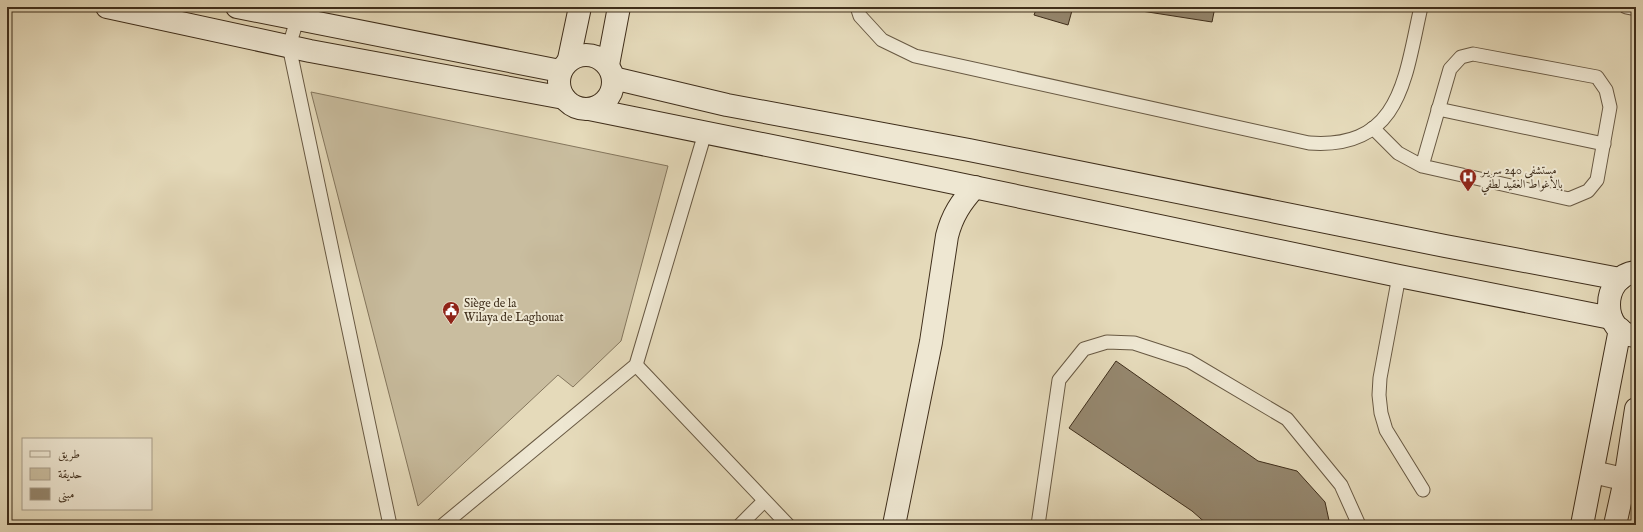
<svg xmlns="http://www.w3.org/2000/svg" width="1643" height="532" viewBox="0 0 1643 532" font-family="'IM FELL English',Amiri,serif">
  <rect width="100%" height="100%" fill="#e5daba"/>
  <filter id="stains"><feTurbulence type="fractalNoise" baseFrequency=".005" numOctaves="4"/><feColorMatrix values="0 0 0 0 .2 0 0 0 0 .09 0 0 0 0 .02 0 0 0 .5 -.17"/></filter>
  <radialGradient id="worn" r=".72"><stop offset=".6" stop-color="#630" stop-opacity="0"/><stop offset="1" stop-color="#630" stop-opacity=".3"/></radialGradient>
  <path fill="#c9bd9f" stroke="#84765d" d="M311,92L668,166L621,341L573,387L558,375L418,506Z"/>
  <g fill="#95876e" stroke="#3f2e1b">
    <path d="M1037,7H1073L1068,25L1034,15Z"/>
    <path d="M1116,7H1215L1212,22Z"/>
    <path d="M1116,361L1258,461L1297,471L1325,502L1330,525H1208L1192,511L1069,428Z"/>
  </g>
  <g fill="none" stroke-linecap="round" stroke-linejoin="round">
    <defs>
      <g id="lane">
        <path d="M857,7L860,16L882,40L915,56L1309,143C1402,150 1405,76 1421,7"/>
        <path d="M1626,7L1636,9"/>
        <path d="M297,20L289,46L390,525"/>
        <path d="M1438,109L1604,144"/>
        <path d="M1373,128L1398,153L1422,166L1569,199L1588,191L1597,180L1610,107L1606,90L1597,77L1473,54L1461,57L1450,69L1422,166"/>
        <path d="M1399,276L1380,378L1379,395L1381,413L1386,430L1423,490"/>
        <path d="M636,365L788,525"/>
        <path d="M443,525L636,365L705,133"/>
        <path d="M740,525L764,501"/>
        <path d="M1038,525L1059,380L1084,349L1107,342L1134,343L1189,361L1287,419L1341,485L1359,525"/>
      </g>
      <path id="street" d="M1593,472L1636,482"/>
      <g id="secondary">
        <path d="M107,7L310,51L564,98"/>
        <path d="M237,7L560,71"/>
        <circle cx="586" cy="82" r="27"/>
        <path d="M569,59L580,7"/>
        <path d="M608,65L619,7"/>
        <path d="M613,78L727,105L969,150L1445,246L1620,279"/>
        <path d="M589,109L940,180L1399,276L1611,318"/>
        <path d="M1636,272C1600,276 1600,334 1636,336"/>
        <path d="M894,525L931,342L947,236C952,216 961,202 975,187"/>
        <path d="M1582,525L1620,329"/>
        <path d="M1615,525L1625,480L1636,409"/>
      </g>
    </defs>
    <use href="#lane" stroke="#685943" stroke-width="15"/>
    <use href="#street" stroke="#685943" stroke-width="24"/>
    <use href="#secondary" stroke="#3f2e1b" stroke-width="24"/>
    <use href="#lane" stroke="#eee7d2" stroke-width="13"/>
    <use href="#street" stroke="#eee7d2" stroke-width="22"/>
    <use href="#secondary" stroke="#eee7d2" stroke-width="22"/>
  </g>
  <defs>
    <symbol id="hospital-pin" viewBox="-11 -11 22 30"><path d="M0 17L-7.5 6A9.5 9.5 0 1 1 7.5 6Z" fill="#8f2418" stroke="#eee7d2"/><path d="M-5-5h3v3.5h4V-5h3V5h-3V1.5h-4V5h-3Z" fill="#fff"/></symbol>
    <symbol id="civic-pin" viewBox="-11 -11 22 30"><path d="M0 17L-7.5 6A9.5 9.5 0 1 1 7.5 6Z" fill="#8f2418" stroke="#eee7d2"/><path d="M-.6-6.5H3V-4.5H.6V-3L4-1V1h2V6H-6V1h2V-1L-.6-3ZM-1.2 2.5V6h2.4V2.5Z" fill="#fff"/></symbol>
  </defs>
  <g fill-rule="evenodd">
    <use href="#hospital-pin" x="1458" y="167" width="20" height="27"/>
    <use href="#civic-pin" x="441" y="300" width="20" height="27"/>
  </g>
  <g text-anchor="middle" stroke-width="4" stroke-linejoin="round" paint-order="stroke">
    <g font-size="12" fill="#3f2e1b" stroke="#eee7d2" text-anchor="start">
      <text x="1481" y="174">مستشفى 240 سريـر<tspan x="1481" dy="14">بالأغواط العقيد لطفي</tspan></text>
      <text x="464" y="307">Siège de la<tspan x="464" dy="14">Wilaya de Laghouat</tspan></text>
    </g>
  </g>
  <rect width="1643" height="532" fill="none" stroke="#e5daba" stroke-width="24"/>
  <rect x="8" y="8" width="1627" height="516" fill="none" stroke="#3f2e1b" stroke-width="2"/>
  <rect x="12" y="12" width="1619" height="508" fill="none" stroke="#3f2e1b"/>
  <rect x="22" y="438" width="130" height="72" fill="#eee7d2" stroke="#a89d89"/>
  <rect x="30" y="451" width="20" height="6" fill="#eee7d2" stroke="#a89d89"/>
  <text x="58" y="458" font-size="12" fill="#3f2e1b">طريق</text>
  <rect x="30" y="468" width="20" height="12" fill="#c9bd9f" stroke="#a89d89"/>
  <text x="58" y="478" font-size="12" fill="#3f2e1b">حديقة</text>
  <rect x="30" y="488" width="20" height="12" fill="#95876e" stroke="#a89d89"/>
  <text x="58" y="498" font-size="12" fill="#3f2e1b">مبنى</text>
  <rect width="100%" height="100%" filter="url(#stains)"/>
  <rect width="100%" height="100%" fill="url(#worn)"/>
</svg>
